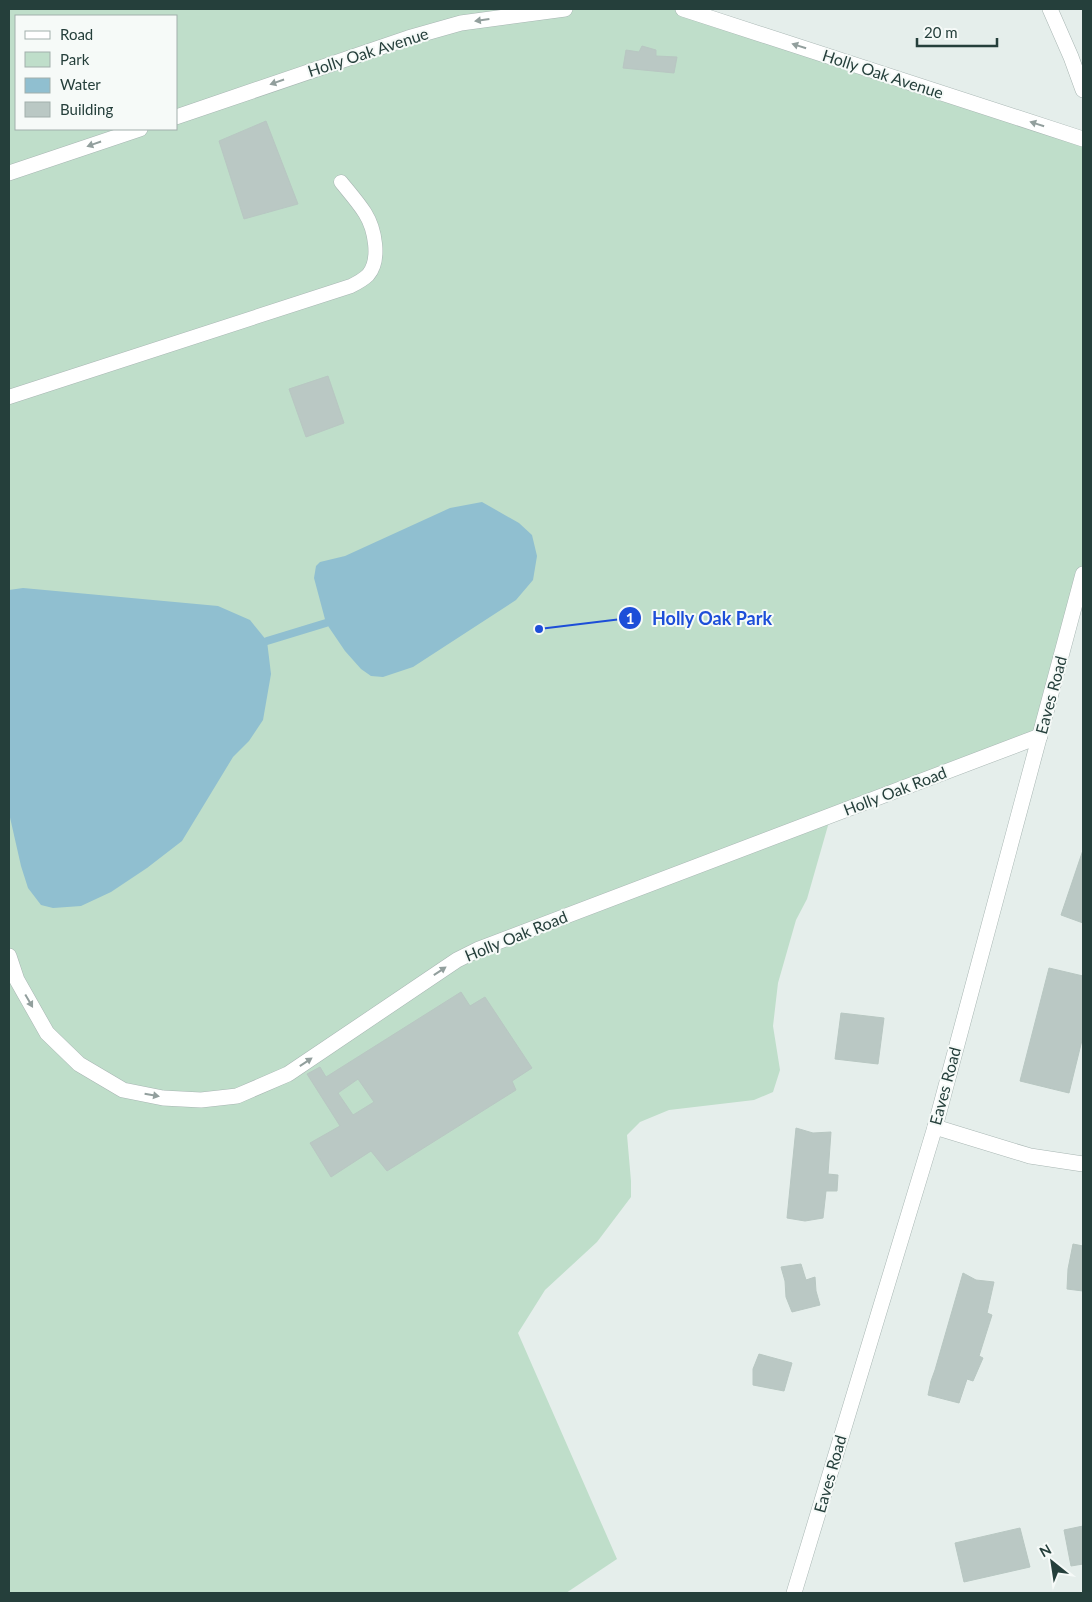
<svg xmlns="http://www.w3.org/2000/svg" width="1092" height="1602" viewBox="0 0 1092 1602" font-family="Lato,sans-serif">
  <rect width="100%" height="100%" fill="#e5eeeb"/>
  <path fill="#bfdeca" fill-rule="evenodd" d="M9,9H683L1083,139V574L1040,736L831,815L807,899L796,920L778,983L773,1026L780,1070L773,1092L754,1100L669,1110L640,1122L627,1135L631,1181V1197L597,1242L545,1290L518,1333L617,1559L566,1593H9ZM16,16H176V129H16Z"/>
  <g fill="#90bfd0">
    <path d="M482,502L519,523L532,535L537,556L533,580L516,600L413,667L383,677L371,676L361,669L345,651L326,623L314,578L316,566L320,562L345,556L450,508Z"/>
    <path d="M23,588L218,606L250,620L267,641L271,674L263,720L249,741L233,757L182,841L147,868L111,892L81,906L53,908L41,905L28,888L21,866L9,813V590Z"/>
  </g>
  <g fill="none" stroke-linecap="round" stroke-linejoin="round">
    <path stroke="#90bfd0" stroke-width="8" d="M267,641L326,623"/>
  </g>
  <g fill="#bac8c4" stroke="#b8c7c2" fill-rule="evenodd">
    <path d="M642,46L656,50V56L677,57L674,73L623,68L626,50L639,52Z"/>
    <path d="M266,121L298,204L244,219L219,141Z"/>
    <path d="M328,376L344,423L306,437L289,389Z"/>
    <path d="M1083,850V923L1061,915Z"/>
    <path d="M1049,968L1083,976V1036L1069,1093L1020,1081Z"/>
    <path d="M461,992L470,1006L485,997L532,1068L512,1081L516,1090L387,1171L371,1151L331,1177L310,1143L340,1126L307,1074L320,1067L326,1077ZM358,1079L374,1102L353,1115L338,1093Z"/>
    <path d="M841,1013L884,1018L878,1064L835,1059Z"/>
    <path d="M796,1128L813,1133L831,1132L828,1174L838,1175L837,1191H826L823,1218L805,1221L787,1218Z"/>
    <path d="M1073,1244L1083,1246V1291L1067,1289L1068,1269Z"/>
    <path d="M801,1264L806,1280L815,1277L816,1291L820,1305L792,1312L786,1297L785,1281L781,1267Z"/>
    <path d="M963,1273L976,1280L994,1282L987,1313L992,1315L979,1356L983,1358L973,1381L967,1379L959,1403L928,1395L931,1381L935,1370Z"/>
    <path d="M759,1354L792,1363L784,1391L753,1385V1369Z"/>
    <path d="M1083,1526V1564L1071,1566L1064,1530Z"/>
    <path d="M1020,1528L1030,1567L964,1582L955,1543Z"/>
  </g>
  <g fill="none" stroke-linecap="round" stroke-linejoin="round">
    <defs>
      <path id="service" d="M9,397L351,286C357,283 363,280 368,275C381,260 375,229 365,213C358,202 349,192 341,182"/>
      <g id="minor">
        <path d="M683,9L1083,139"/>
        <path d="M176,117L408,38L461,23L565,9"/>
        <path d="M9,173L140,129"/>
        <path d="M9,956L17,980L47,1033L79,1064L123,1090L163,1098L201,1100L237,1096L288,1074L457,960L479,949L1040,736"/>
        <path d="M935,1127L1030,1156L1083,1164"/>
      </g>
      <g id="tertiary">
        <path d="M1050,9L1071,57L1083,90"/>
        <path d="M794,1593L935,1127L1083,574"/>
      </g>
    </defs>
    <use href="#service" stroke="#a8b6b3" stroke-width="15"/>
    <use href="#minor" stroke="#a8b6b3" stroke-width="16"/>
    <use href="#tertiary" stroke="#a8b6b3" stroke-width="16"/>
    <use href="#service" stroke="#fff" stroke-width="14"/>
    <use href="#minor" stroke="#fff" stroke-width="15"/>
    <use href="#tertiary" stroke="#fff" stroke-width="15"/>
  </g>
  <defs><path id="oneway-solid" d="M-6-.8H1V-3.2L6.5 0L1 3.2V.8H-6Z" transform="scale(1.25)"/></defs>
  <g fill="#929f9d">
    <use href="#oneway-solid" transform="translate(482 20) rotate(172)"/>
    <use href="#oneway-solid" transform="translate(799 46) rotate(-162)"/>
    <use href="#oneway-solid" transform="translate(277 82) rotate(161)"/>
    <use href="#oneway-solid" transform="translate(1037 124) rotate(-162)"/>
    <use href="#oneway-solid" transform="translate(94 144) rotate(161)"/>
    <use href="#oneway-solid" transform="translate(440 971) rotate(-34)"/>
    <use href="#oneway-solid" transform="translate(29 1001) rotate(60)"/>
    <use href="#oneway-solid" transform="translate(306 1062) rotate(-34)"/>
    <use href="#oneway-solid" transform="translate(152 1095) rotate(10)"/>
  </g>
  <g text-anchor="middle" stroke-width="4" stroke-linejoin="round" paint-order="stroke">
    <g font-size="16" fill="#253f3b" stroke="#f6faf8">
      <text transform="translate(368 52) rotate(-18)" y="6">Holly Oak Avenue</text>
      <text transform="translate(883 74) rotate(18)" y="6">Holly Oak Avenue</text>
      <text transform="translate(1051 695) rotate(-75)" y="6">Eaves Road</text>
      <text transform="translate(895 791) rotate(-21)" y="6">Holly Oak Road</text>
      <text transform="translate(516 936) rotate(-22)" y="6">Holly Oak Road</text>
      <text transform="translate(945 1086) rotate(-75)" y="6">Eaves Road</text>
      <text transform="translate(830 1474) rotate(-74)" y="6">Eaves Road</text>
    </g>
  </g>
  <path fill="none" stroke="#1d4ed8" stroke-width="2" d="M539 629L630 618"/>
  <g fill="#1d4ed8" stroke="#f6faf8" stroke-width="2">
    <circle cx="539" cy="629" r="5"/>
    <circle cx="630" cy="618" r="12"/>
  </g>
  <g font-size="15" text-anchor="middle" font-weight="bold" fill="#fff">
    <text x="630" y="624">1</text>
  </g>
  <g font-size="18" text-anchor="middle" font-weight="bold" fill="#1d4ed8" stroke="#f6faf8" stroke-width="4" stroke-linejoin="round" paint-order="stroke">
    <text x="712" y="625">Holly Oak Park</text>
  </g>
  <rect width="1092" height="1602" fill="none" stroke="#253f3b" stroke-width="20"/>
  <rect x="15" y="15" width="162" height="115" fill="#f6faf8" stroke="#a2afac"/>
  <rect x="25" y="31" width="25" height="8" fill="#ffffff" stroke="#a2afac"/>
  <text x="60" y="40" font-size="15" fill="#253f3b">Road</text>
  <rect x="25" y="52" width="25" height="15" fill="#bfdeca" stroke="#a2afac"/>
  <text x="60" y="65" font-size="15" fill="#253f3b">Park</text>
  <rect x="25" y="78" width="25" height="15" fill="#90bfd0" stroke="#a2afac"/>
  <text x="60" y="90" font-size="15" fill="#253f3b">Water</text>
  <rect x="25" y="102" width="25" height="15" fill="#bac8c4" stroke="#a2afac"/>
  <text x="60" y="115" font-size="15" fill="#253f3b">Building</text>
  <g transform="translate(1052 1562) rotate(330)" stroke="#f6faf8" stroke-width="4" paint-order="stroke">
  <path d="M0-4L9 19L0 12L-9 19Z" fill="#253f3b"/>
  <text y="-8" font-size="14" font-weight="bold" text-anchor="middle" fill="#253f3b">N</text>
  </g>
  <path d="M917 38v8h80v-8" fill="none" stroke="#253f3b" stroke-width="2.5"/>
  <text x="924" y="38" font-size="15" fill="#253f3b" stroke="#f6faf8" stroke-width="4" paint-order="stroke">20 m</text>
</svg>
